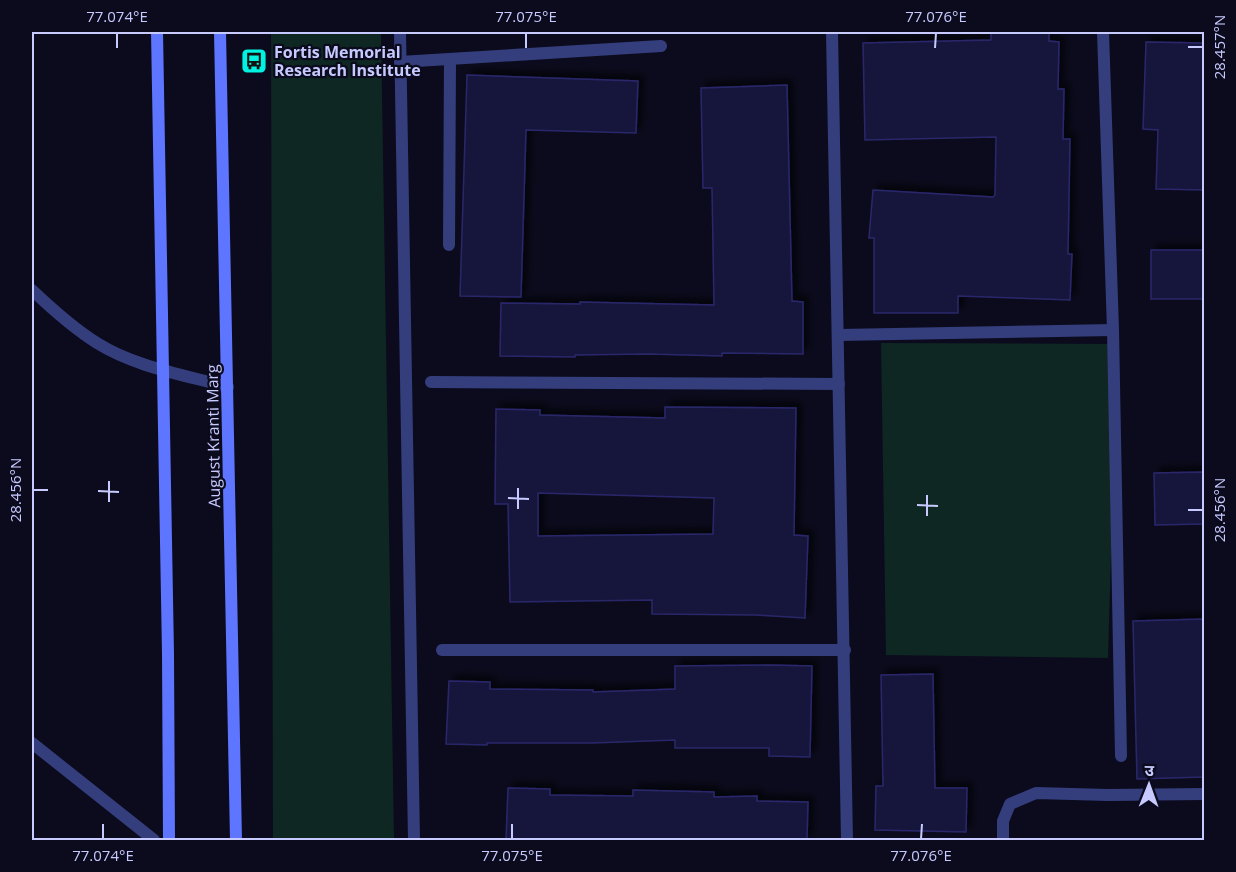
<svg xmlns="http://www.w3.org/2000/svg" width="1236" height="872" viewBox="0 0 1236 872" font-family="'Open Sans','Noto Sans Devanagari',sans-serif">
  <defs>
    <filter id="shadow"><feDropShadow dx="5.5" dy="-5.5" stdDeviation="3" flood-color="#0009"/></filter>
  </defs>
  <rect width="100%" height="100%" fill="#0b0b1d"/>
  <g fill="#0e2722">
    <path d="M271,32H381L394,840H273Z"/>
    <path d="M881,343L1117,344L1108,658L886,655Z"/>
  </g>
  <g fill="#18163e" stroke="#2a286b" stroke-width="1.5" fill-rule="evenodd" filter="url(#shadow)">
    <path d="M991,32H1049V41L1059,42L1058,89H1064L1063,139H1070L1068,254H1072L1070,300L958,296V313H874V238H869L873,190L993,197L995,195L996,137L865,140L863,43L991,40Z"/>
    <path d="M1146,42L1204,43V190L1156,189L1158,130L1143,129Z"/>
    <path d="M467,75L638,81L636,133L526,130L521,297L460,296Z"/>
    <path d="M787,85L792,301L803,302V354L722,353V356L648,354L575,355V357L500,356L501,303L580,304V302L714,305L712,188H703L701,88Z"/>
    <rect x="1151" y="250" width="53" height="49"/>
    <path d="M665,407L796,408L794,535L808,536L805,618L756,615L652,614V600L510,602L508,504H495L496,409L540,410V415L665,418ZM538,493L714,498L713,534L538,536Z"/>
    <path d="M1204,472V524L1155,525L1154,473Z"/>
    <path d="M1204,619V777L1137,779L1133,621Z"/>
    <path d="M771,665L812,666L810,757L769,756V748H675V740L593,743H487V745L446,744L449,681L490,682V689L593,690V692L675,689V666Z"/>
    <path d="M933,674L935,788H967L966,832L875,830L876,786H883L881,675Z"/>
    <path d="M508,788L550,789V795L633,796V790L714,792V797L757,796V801L808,802L807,840L583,839V840H506Z"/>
  </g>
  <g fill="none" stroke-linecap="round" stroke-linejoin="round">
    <g stroke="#343e7d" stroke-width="12">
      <path d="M32,290C52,309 73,328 97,343C135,367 185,375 228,387"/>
      <path d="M32,743L154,840"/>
      <path d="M1003,840V821L1010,804L1036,793L1108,795L1204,794"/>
    </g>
    <g stroke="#343e7d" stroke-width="12">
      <path d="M400,32L414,840"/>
      <path d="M832,32L847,840"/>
      <path d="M1103,32L1113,330L1121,756"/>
      <path d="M400,62L661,46"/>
      <path d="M449,245L450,60"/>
      <path d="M839,335L1113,330"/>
      <path d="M431,382L839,384"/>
      <path d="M442,650H845"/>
    </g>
    <g stroke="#5e75ff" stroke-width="12">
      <path d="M157,32L168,654L169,840"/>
      <path d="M220,32L236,840"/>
    </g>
  </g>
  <path fill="none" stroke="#c7caff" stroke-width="2" d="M1188,47H1203M117,48V33M526,48V33M935,48L936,33M33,490H48M98,491L119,492M508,498L529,499M109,502V481M917,505L938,506M518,509V488M1188,510H1203M927,516V495M103,839V824M512,839V824M921,839L922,824"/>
  <defs>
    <symbol id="bus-square" viewBox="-11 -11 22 22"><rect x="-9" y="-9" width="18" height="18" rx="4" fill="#00f2e1" stroke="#0b0b1d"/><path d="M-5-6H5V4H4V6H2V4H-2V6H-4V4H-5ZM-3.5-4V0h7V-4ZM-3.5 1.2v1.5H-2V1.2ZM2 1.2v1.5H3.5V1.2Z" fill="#111"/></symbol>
  </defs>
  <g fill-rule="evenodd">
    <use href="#bus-square" x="239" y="46" width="30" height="30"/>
  </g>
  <g text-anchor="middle" stroke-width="4.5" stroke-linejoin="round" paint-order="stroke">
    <g font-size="16" font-weight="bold" fill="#c7caff" stroke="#0b0b1d" text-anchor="start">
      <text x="274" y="58">Fortis Memorial<tspan x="274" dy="18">Research Institute</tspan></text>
    </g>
    <g font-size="16" fill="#c7caff" stroke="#0b0b1d">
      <text transform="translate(213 436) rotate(-91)" y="6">August Kranti Marg</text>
    </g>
  </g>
  <rect width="1236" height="872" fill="none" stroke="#0b0b1d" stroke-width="66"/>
  <g transform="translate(1149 785) rotate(1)" stroke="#0b0b1d" stroke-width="4.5" paint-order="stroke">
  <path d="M0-4.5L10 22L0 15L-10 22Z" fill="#c7caff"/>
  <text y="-9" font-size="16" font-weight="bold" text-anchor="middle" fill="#c7caff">उ</text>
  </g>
  <rect x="33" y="33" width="1170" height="806" fill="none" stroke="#c7caff" stroke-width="2"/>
  <g font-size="15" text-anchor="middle" fill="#c7caff">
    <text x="117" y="22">77.074°E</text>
    <text x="526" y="22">77.075°E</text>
    <text x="936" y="22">77.076°E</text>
    <text transform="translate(1220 47) rotate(-90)" y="5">28.457°N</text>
    <text transform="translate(16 490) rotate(-90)" y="5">28.456°N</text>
    <text transform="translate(1220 510) rotate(-90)" y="5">28.456°N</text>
    <text x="103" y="861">77.074°E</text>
    <text x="512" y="861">77.075°E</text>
    <text x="921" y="861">77.076°E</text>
  </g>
</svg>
